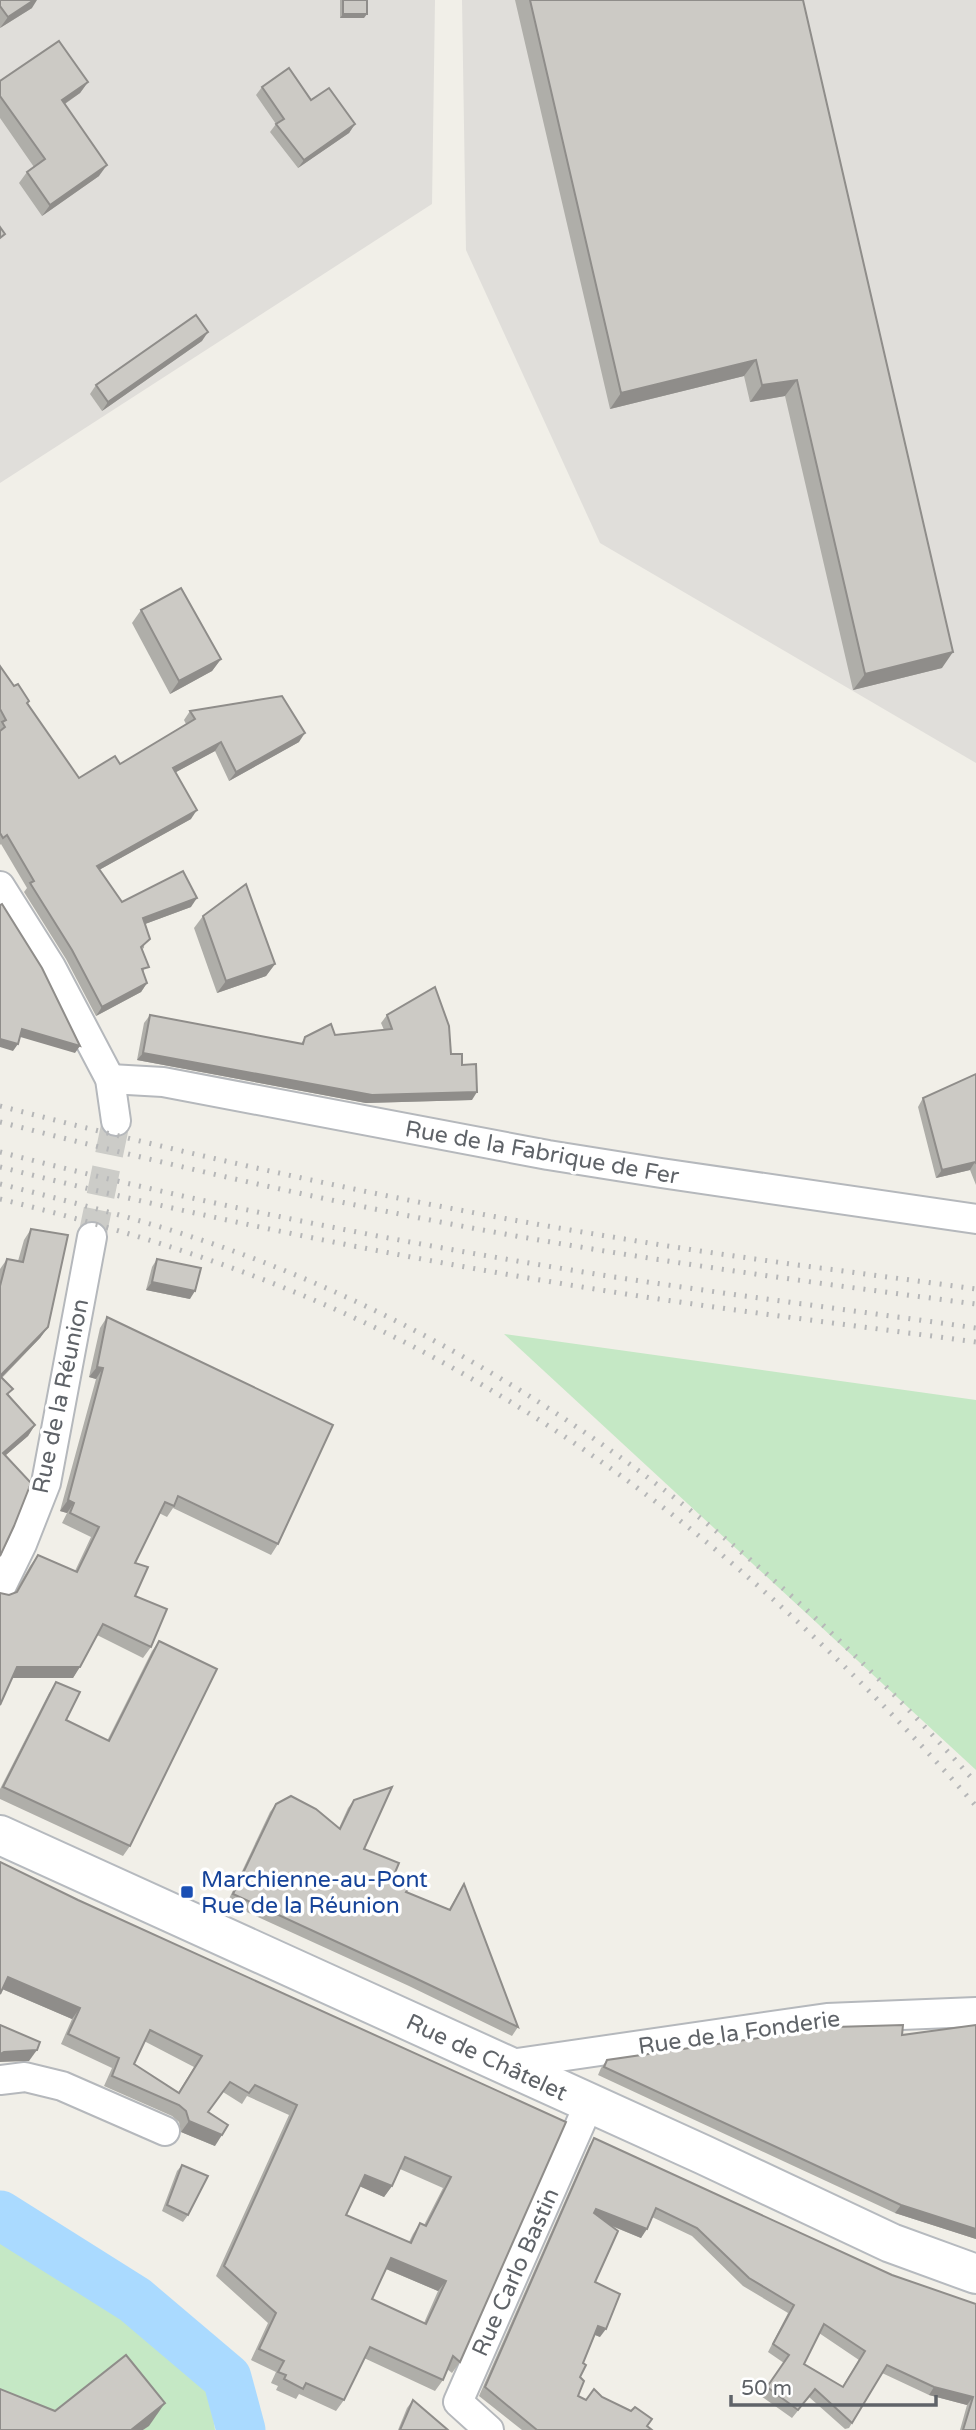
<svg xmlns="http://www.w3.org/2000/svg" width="976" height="2430" viewBox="0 0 976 2430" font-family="'Varela Round',sans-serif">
  <rect width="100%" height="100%" fill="#f1efe8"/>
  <g fill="#e0deda">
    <path d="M0,0H435L432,204L0,483Z"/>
    <path d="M462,0H976V763L600,543L466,250Z"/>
  </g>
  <g fill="#c5e8c5">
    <path d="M504,1334L976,1400V1770Z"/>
    <path d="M0,2241L91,2289L172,2340L208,2383L215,2430H143L149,2425L43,2430L0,2417Z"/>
  </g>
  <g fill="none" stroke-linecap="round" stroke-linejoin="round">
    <path stroke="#aadaff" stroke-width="49" d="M0,2215L135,2300L227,2378L241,2430"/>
    <path stroke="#ccccc8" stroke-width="28" stroke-dasharray="28 14" stroke-linecap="butt" d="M92,1237L116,1121"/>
    <defs>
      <g id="street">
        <path d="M0,886L51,967L110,1079L116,1121"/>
        <path d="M110,1079L163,1082L548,1155L661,1173L976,1219"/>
        <path d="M0,1589L22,1544L46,1483L92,1237"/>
        <path d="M504,2065L827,2018L976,2012"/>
        <path d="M0,2080L25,2077L62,2086L165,2131"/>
        <path d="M489,2430L458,2402L589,2104"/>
      </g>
      <path id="secondary" d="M0,1835L704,2155L891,2243L976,2274"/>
    </defs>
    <use href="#street" stroke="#b5b8bc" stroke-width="32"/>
    <use href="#secondary" stroke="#b6babf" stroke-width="42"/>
    <use href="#street" stroke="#fff" stroke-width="28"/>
    <use href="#secondary" stroke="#fff" stroke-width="38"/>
    <g stroke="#b6b7b8" stroke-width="5" stroke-dasharray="2 9" stroke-linecap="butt">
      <path d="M0,1106C208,1160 418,1206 631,1240C745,1259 861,1273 976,1289"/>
      <path d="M0,1122C171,1166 342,1205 516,1236C669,1263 822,1284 976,1304"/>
      <path d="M0,1152C204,1205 412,1245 621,1278C739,1296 858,1311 976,1328"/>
      <path d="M0,1167C206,1219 416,1261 626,1294C742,1312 859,1326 976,1342"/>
      <path d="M0,1184C80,1204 159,1224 236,1252C527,1357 773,1554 976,1783"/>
      <path d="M0,1199C156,1237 310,1288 451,1367C655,1481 822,1631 976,1806"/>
    </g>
  </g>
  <g fill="#afaea9" fill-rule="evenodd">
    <path d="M0,0L32,8L0,28Z"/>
    <path d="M340,0H367L364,18H340Z"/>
    <path d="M515,0H803L942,668L853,690L785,396L750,402L744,376L610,409Z"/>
    <path d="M0,81L88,82L80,93L65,104L99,176L42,216L19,183L27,172L34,167L0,118Z"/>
    <path d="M262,87L311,100L355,124L349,133L298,168L270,132L276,124L256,95Z"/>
    <path d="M202,341L102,411L90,394L96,385Z"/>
    <path d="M141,610L221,659L212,671L170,694L132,623Z"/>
    <path d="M0,666L79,778L120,764L186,724L184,720L190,711L299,742L229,781L215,751L176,772L191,819L99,870L122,902L191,907L145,924L144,948L142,949L144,974L147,983L141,992L96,1016L66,959L24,892L27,888L1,844L0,845Z"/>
    <path d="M203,916L275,964L266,976L217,993L194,928Z"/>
    <path d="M150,1015L301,1044L305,1037L384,1030L381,1023L387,1015L451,1054L462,1065L472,1100L366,1103L137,1060L144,1023Z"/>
    <path d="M976,1074V1185L970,1170L936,1178L918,1107L923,1098Z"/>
    <path d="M31,1229L48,1327L40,1338L2,1378L9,1395L35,1425L28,1436L6,1455L0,1556V1269L7,1259L18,1261L24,1240Z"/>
    <path d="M157,1259L190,1299L146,1290L152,1267Z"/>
    <path d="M107,1317L278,1544L271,1555L173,1508L167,1517L159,1513L135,1563V1596L151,1647L143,1658L97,1635L73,1678H12L1,1593L9,1595L15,1592L30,1566L38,1555L75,1571L91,1537L62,1523L67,1513L60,1511L96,1379L89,1377L100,1328Z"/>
    <path d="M159,1641L130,1846L123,1856L0,1799V1789L49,1693L56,1682L66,1720L107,1741L152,1651Z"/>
    <path d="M354,1800L364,1849L391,1882L406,1892L449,1909L464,1884L518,2027L512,2036L409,1986L227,1903L270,1812L276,1804L339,1828L348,1808Z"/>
    <path d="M0,1862L78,1900L566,2122L460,2362L452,2373L447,2369L443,2380L435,2391L364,2358L344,2400L336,2411L299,2394L296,2399L276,2390L278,2386L271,2383L276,2372L251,2360L268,2323L216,2276L289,2115L247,2096L242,2104L223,2092L208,2112L215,2146L181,2132L179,2122L172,2116L104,2086L112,2068L61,2044L72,2019L2,1989ZM144,2041L194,2067L178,2093L134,2064ZM400,2169L443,2188L424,2225L420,2223L413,2234L409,2242L346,2215L359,2186L384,2197L392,2186ZM386,2269L438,2291L424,2323L372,2299Z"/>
    <path d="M976,2025V2239L895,2213L598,2075L601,2068L607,2060L902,2035Z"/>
    <path d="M594,2138L892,2275L976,2304V2430H960L967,2405L929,2395L882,2373L849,2428L845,2429L809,2397L792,2418L761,2396L784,2363L768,2352L788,2313L743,2286L692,2236L652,2217L641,2238L609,2225L595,2282L600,2337L595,2335L583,2363L580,2377L578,2396L586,2400L602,2397L652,2430H522L479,2396L589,2146ZM819,2333L859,2360L842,2387L804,2364Z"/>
    <path d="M182,2165L188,2215L183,2222L162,2211L177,2171Z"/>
    <path d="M413,2400L448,2430H398L407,2408Z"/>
  </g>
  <g fill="#8f8d8a">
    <path d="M34,0H37L32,8L0,28L8,17Z"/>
    <path d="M343,14H367L364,18H340Z"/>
    <path d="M88,82L80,93L54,111L62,100Z"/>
    <path d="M355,124L349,133L298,168L304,160Z"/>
    <path d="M107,165L99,176L42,216L50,205Z"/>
    <path d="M208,332L202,341L102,411L108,402Z"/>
    <path d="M756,360L744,376L610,409L621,393Z"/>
    <path d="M797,380L785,396L750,402L762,385Z"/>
    <path d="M953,652L942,668L853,690L865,674Z"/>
    <path d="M221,659L212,671L170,694L179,681Z"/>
    <path d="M305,733L299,742L229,781L236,772Z"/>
    <path d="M221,742L215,751L167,777L173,768Z"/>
    <path d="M197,810L191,819L90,875L97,866Z"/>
    <path d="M197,898L191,907L137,927L143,918Z"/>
    <path d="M275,964L266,976L217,993L226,981Z"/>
    <path d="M147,983L141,992L96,1016L102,1007Z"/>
    <path d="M22,1029L80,1046L75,1053L17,1036Z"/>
    <path d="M0,1039L18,1044L13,1051L0,1047Z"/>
    <path d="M143,1053L477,1092L472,1100L366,1103L137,1060Z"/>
    <path d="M975,1162L970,1170L936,1178L942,1170Z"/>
    <path d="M152,1282L195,1291L190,1299L146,1290Z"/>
    <path d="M48,1327L40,1338L0,1379V1376Z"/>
    <path d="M97,1367L103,1368L96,1379L89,1377Z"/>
    <path d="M35,1425L28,1436L0,1460L3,1453Z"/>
    <path d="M68,1500L74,1503L67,1513L60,1511Z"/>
    <path d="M17,1667H80L73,1678H10Z"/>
    <path d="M8,1977L80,2008L72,2019L0,1988Z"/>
    <path d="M37,2050L29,2061L0,2062V2054L4,2052Z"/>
    <path d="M189,2121L222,2135L215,2146L181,2132Z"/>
    <path d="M365,2175L392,2186L384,2197L357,2185Z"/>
    <path d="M901,2205L976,2229V2239L895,2213Z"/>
    <path d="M596,2209L647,2229L641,2238L591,2217Z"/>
    <path d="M391,2258L446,2281L438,2291L384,2268Z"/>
    <path d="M598,2326L606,2329L600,2337L593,2334Z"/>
    <path d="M934,2387L973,2397L967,2405L929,2395Z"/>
    <path d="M165,2403L149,2426L143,2430H131Z"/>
  </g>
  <g fill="#cccac5" stroke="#8f8d8a" stroke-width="2" fill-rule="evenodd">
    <path d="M0,0H34L8,17L0,6Z"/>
    <rect x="343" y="0" width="24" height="14"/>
    <path d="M530,0H803L953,652L865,674L797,380L762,385L756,360L621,393Z"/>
    <path d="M59,41L88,82L62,100L107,165L50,205L27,172L45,159L0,96V81Z"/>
    <path d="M289,68L311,100L329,88L355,124L304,160L276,124L284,119L262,87Z"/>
    <path d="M0,227L5,234L0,238Z"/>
    <path d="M196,315L208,332L108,402L96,385Z"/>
    <path d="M181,588L221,659L179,681L141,610Z"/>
    <path d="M0,666L14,686L18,684L29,701L27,703L79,778L115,756L120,764L195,719L190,711L282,696L305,733L236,772L221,742L173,768L197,810L97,866L122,902L183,871L197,898L143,918L150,939L141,947L149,967L142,969L147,983L102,1007L72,950L30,883L34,881L7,835L3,838L0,833V731L5,727L2,722L6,720L0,709Z"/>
    <path d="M246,884L275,964L226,981L203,916Z"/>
    <path d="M2,904L42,968L80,1046L22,1029L18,1044L0,1039V905Z"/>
    <path d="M435,987L449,1026L451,1054H462V1065L476,1064L477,1092L372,1095L143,1053L150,1015L303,1044L305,1037L331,1024L335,1035L392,1029L387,1015Z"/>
    <path d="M976,1074V1163L975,1162L942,1170L923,1098Z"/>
    <path d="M31,1229L68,1235L48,1327L0,1376L13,1389L7,1394L35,1425L3,1453L31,1483L14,1526L0,1556V1286L7,1259L23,1262Z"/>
    <path d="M157,1259L201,1268L195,1291L152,1282Z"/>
    <path d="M107,1317L333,1425L278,1544L178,1496L174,1506L165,1502L135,1563L148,1567L135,1596L167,1609L151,1647L103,1624L80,1667H17L0,1705V1593L9,1595L17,1592L38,1555L77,1572L99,1527L70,1513L74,1503L68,1500L103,1368L97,1367Z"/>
    <path d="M159,1641L217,1669L130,1846L3,1787L56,1682L80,1692L66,1720L109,1741Z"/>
    <path d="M392,1787L364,1849L399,1863L391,1882L408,1889L406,1892L450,1910L464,1884L518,2027L415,1978L233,1894L276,1804L291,1796L316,1809L340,1829L354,1800Z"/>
    <path d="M0,1862L78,1900L566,2122L460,2362L453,2356L443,2380L370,2347L344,2400L306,2383L303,2389L284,2379L286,2375L278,2372L284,2361L259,2349L276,2313L224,2266L297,2105L255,2085L249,2093L230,2082L208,2112L228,2125L222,2135L189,2121L186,2111L179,2105L112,2076L119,2058L68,2034L80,2008L8,1977L0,1994ZM150,2030L202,2056L179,2093L134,2064ZM405,2157L451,2177L426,2226L420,2223L411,2243L346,2215L365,2175L392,2186ZM391,2258L446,2281L426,2324L372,2299Z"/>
    <path d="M0,2025L40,2042L37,2050L4,2052L0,2054Z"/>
    <path d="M903,2025L902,2035L976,2025V2229L901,2205L604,2067L607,2060L834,2027Z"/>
    <path d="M594,2138L892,2275L976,2304V2430H963L973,2397L934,2387L887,2365L852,2423L815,2389L798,2410L767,2387L789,2355L773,2344L794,2305L749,2278L697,2228L656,2208L647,2229L596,2209L594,2213L618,2231L595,2282L620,2294L606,2329L598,2326L583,2363L586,2365L580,2377L584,2381L578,2396L586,2400L594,2389L602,2397L631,2411L635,2407L652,2419L647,2426L652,2430H537L485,2387ZM824,2324L865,2351L843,2387L804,2364Z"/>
    <path d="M182,2165L208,2176L188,2215L167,2205Z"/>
    <path d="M126,2355L165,2403L131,2430H0V2389L55,2411Z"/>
    <path d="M413,2400L448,2430H400Z"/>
  </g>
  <rect fill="#1a4fb4" stroke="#fff" stroke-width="2.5" x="180" y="1885" width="14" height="14" rx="3.5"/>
  <g text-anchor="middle" stroke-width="7" stroke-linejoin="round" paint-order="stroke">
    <g font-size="23" fill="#5f6368" stroke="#fff">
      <text transform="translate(542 1152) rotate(10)" y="8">Rue de la Fabrique de Fer</text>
      <text transform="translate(60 1396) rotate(-78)" y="8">Rue de la Réunion</text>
      <text transform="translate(739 2032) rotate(-8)" y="8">Rue de la Fonderie</text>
      <text transform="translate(487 2057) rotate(25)" y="8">Rue de Châtelet</text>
      <text transform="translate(515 2272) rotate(-66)" y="8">Rue Carlo Bastin</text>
    </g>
    <g font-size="23" fill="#164399" stroke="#fff" text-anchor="start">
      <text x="201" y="1887">Marchienne-au-Pont<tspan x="201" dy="26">Rue de la Réunion</tspan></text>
    </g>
  </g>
  <path d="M731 2395v10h205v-10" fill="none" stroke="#5f6368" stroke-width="3.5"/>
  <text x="741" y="2395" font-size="21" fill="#5f6368" stroke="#ffffff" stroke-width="5" paint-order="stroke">50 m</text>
</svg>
